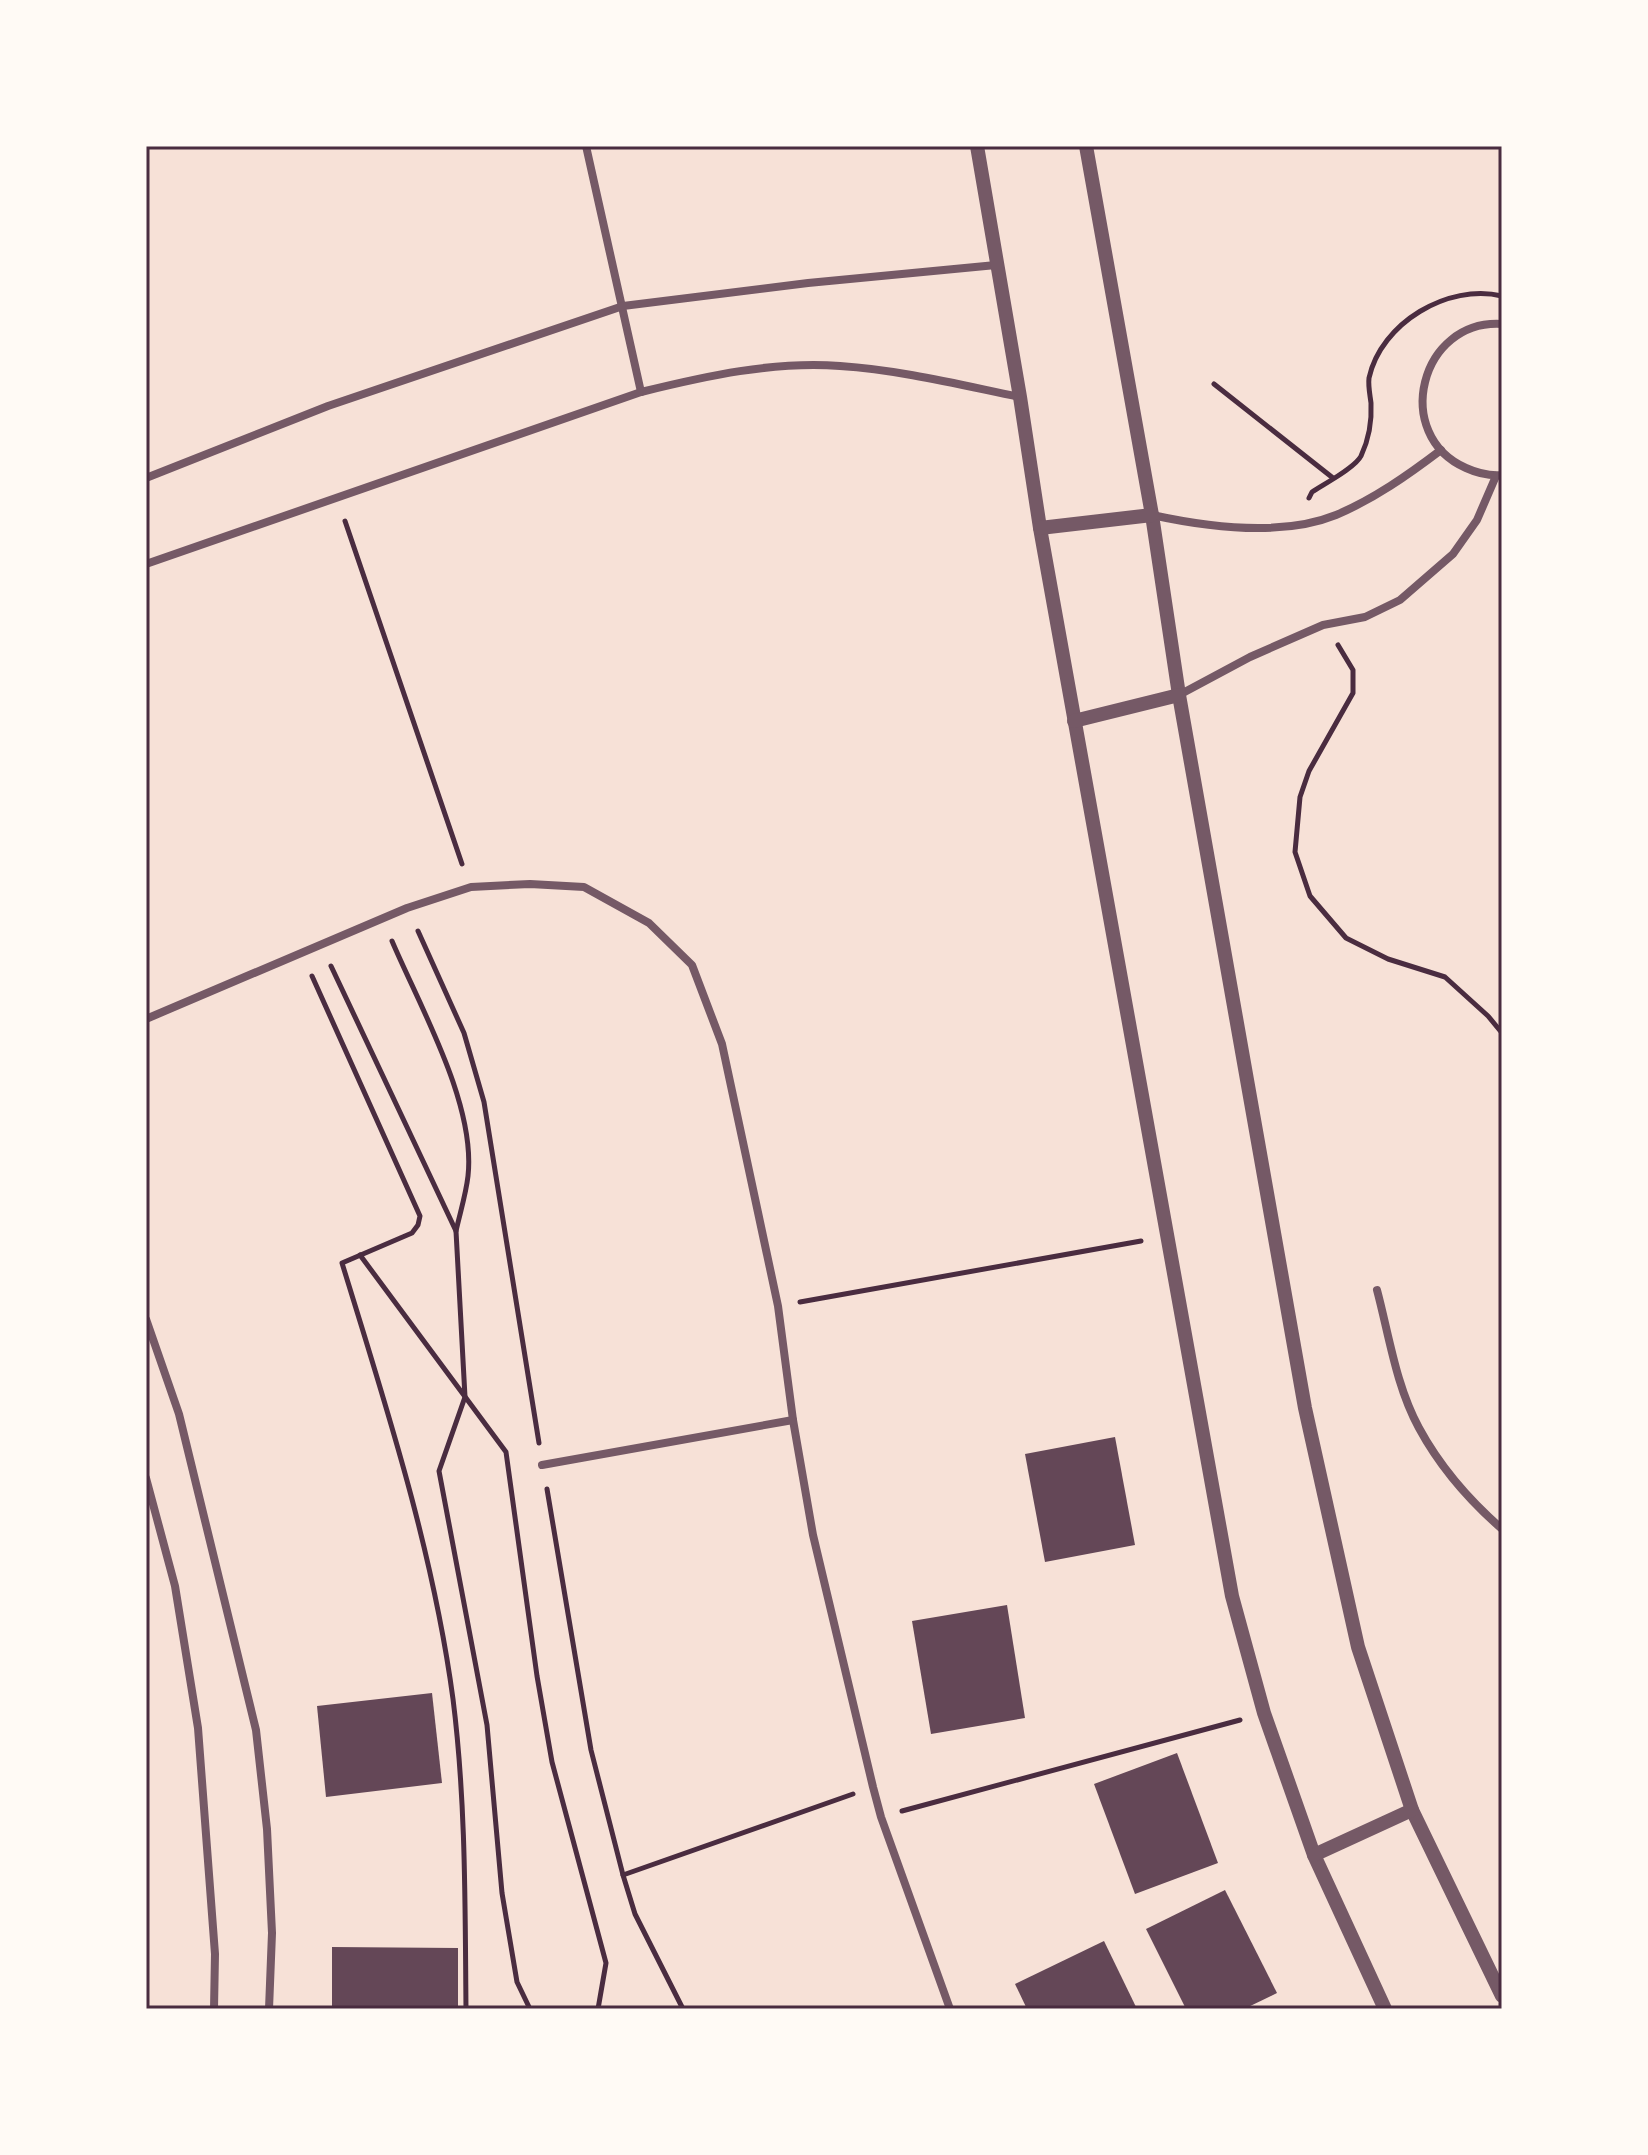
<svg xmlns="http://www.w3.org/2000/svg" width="1648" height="2155" viewBox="0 0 1648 2155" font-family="'Source Sans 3',sans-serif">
  <rect width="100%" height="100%" fill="#f7e1d7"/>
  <g fill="#644757">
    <path d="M1115,1437L1135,1545L1045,1562L1025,1454Z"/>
    <path d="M1007,1605L1025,1718L931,1734L912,1621Z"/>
    <path d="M432,1693L442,1783L326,1797L317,1706Z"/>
    <path d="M1177,1753L1218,1863L1135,1894L1094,1784Z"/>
    <path d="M1225,1890L1277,1993L1244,2009H1186L1146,1929Z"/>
    <path d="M1104,1941L1137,2009H1027L1015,1984Z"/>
    <path d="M332,1947L458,1948V2009H332Z"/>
  </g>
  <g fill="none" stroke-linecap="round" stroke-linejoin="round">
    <g stroke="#4a2c40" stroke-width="5">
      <path d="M1214,384L1333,478"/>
      <path d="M1309,498L1312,492C1324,484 1355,468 1361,456C1369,439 1372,422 1371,403C1370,395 1368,386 1369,378C1381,323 1448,283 1502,296"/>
      <path d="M345,521L462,864"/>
      <path d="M1338,645L1353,670V693L1309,771L1300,797L1295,852L1310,896L1346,938L1388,959L1445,977L1488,1016L1502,1033"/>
      <path d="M418,931L464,1033L484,1102L539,1443"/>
      <path d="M392,941C420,1007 476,1104 468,1176C466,1194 460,1213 456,1231"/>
      <path d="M331,966L456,1231L465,1397L439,1471L487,1725L502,1893L517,1982L530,2009"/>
      <path d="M312,976L420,1216L418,1225L412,1233L342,1263C386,1406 433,1550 453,1699C466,1802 465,1906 466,2009"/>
      <path d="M360,1255L506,1452L537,1676L552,1762L606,1963L598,2009"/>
      <path d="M800,1302L1141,1241"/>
      <path d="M547,1489L591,1750L623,1875L635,1914L683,2009"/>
      <path d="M902,1811L1240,1720"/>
      <path d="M623,1875L853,1794"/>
    </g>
    <g stroke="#755966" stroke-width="8">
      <path d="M586,146L641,392"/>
      <path d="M1502,324C1420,319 1391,435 1466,468C1477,473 1490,476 1502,475"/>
      <path d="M146,478L328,406L623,306L808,283L996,265"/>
      <path d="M1152,515C1207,527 1282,537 1336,515C1374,499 1408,475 1441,450"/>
      <path d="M146,564L641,392C706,376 773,361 840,366C901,370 961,385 1020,397"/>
      <path d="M1179,695L1250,657L1323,625L1365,617L1400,600L1453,554L1477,520L1496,476"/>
      <path d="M146,1019L407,908L471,887L530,884L584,887L649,923L692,965L722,1044L778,1306L793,1420L813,1535L873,1787L881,1817L950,2009"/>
      <path d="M1377,1290C1389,1335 1396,1386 1419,1428C1439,1465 1470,1501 1502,1529"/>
      <path d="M146,1319L179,1414L256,1730L267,1829L272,1933L269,2009"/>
      <path d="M542,1465L793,1420"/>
      <path d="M146,1478L175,1586L198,1728L215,1954L214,2009"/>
    </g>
    <g stroke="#755966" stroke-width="14">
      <path d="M977,146L1020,397L1040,528L1232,1596L1264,1713L1314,1855L1385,2009"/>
      <path d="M1086,146L1152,515L1179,695L1305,1408L1358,1647L1412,1810L1502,1996"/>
      <path d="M1040,528L1152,515"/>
      <path d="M1074,721L1179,695"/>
      <path d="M1314,1855L1412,1810"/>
    </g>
  </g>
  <rect width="1648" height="2155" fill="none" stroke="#fffaf5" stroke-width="296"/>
  <rect x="148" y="148" width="1352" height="1859" fill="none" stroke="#4a2c40" stroke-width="3"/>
</svg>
